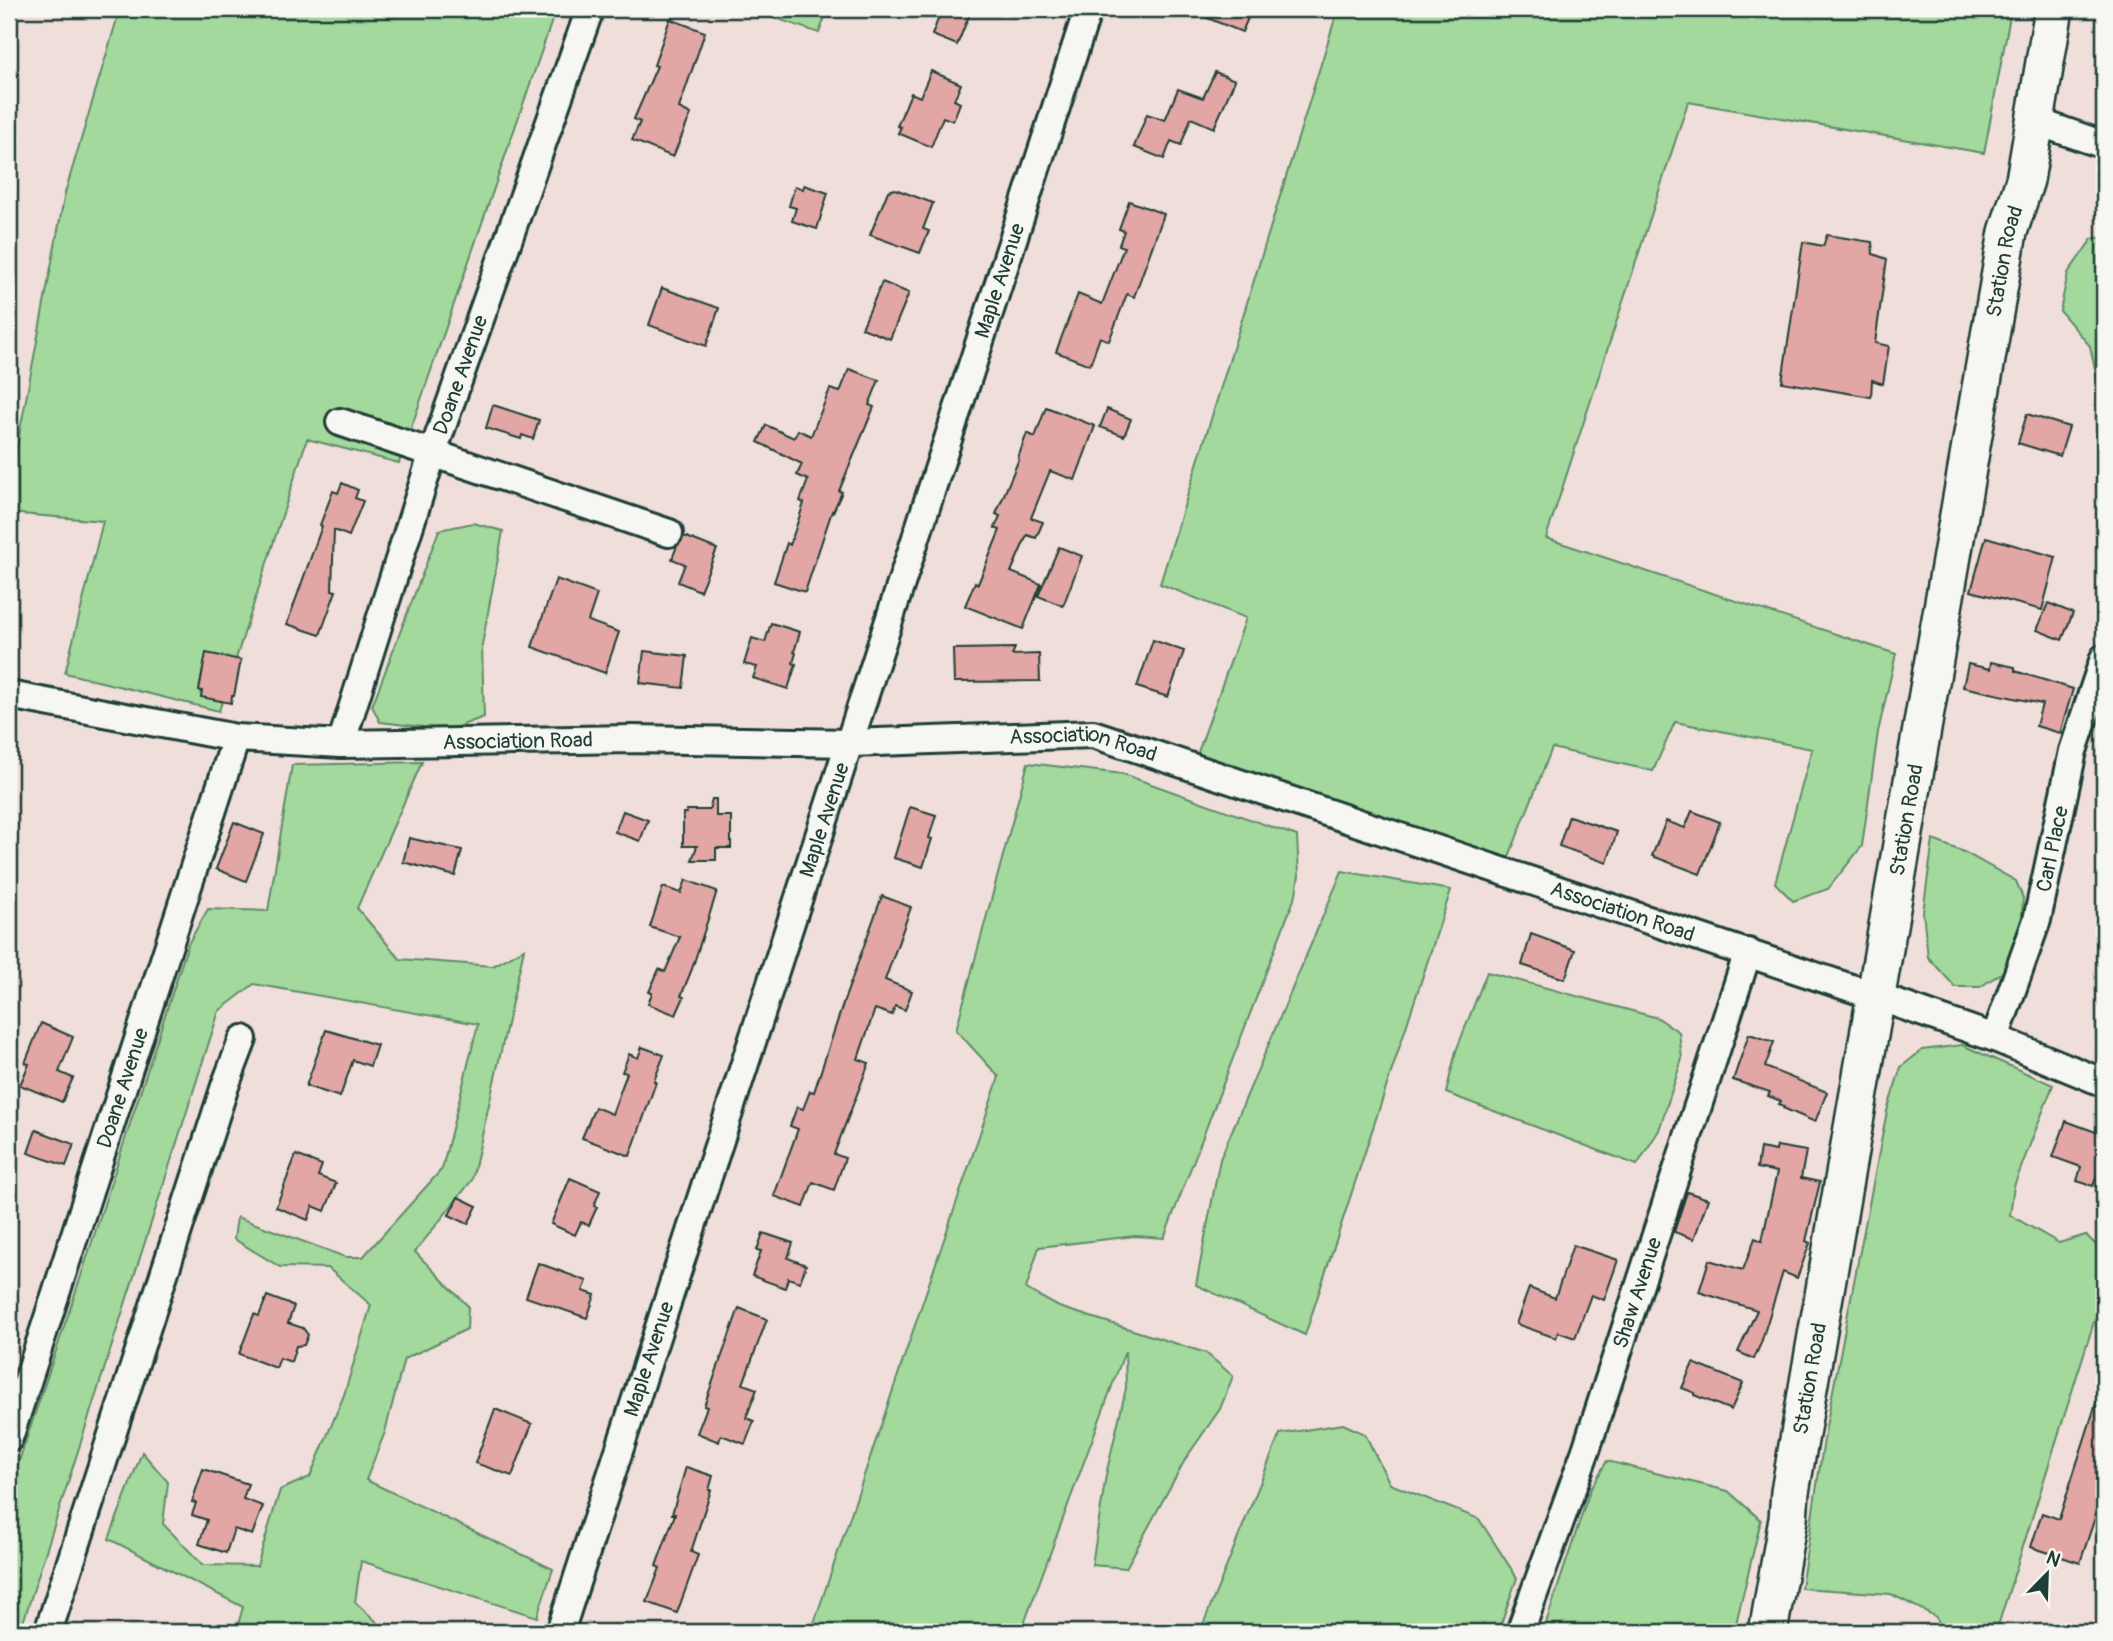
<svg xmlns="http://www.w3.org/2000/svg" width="2113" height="1641" viewBox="0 0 2113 1641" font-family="Pangolin,sans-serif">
  <rect width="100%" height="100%" fill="#f0dedb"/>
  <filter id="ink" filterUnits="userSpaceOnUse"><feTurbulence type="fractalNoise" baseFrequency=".0143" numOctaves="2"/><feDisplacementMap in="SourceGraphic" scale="14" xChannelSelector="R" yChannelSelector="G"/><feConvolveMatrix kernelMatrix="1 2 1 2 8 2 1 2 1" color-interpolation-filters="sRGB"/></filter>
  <g filter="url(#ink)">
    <g fill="#a3d99d" stroke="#618b68" stroke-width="2">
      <path d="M120,9H556L399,463L307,439L219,711L65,673L103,521L9,513V489L65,193Z"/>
      <path d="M749,9H828L819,33Z"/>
      <path d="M1338,9H1969L2010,16L1984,153L1688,102L1546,538L1896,654L1878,732L1862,846L1828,889L1793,901L1775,883L1812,749L1675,722L1653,771L1552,748L1508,859L1197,755L1246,618L1160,584Z"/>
      <path d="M2104,237V384L2097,378L2090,346L2060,311L2068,273L2092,239Z"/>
      <path d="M473,523L503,531L482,645L484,717L449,730L380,722L372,706L439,530Z"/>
      <path d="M422,762L357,908L400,959L493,966L524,949L472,1180L415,1252L468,1306L467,1329L404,1359L385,1432L366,1480L553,1569L537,1617L361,1561L355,1602L388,1632H236L243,1607L109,1539L142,1452L168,1482L163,1524L203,1565L257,1566L280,1490L310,1477L344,1395L371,1305L328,1268L280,1267L234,1239L237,1217L345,1257H363L442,1169L478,1024L254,984L219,1011L20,1632H9V1491L80,1279L188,944L208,909L268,911L292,765Z"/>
      <path d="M1028,763L1123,774L1297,836L1299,875L1296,894L1164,1238L1135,1236L1039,1247L1026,1289L1059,1307L1206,1353L1233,1376L1220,1409L1186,1458L1126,1568L1092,1565L1106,1475L1126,1388L1125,1351L1021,1632H811L999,1077L956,1030Z"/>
      <path d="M1933,840L1964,852L2016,881L2023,898L2020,949L2006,970L1980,987H1955L1928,957L1923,912Z"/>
      <path d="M1342,871L1451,890L1305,1335L1196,1285L1220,1159Z"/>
      <path d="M1487,972L1658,1018L1679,1032L1682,1059L1659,1130L1637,1165L1446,1093L1456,1051Z"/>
      <path d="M1962,1045L2053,1085L2014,1186L2010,1215L2059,1243L2086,1235L2104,1253V1290L1996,1632H1945L1935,1616L1891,1594L1801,1588L1826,1427L1887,1111L1901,1067L1922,1050Z"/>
      <path d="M1343,1424L1365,1434L1390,1484L1479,1519L1517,1578L1498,1632H1200L1280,1434Z"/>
      <path d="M1607,1461L1728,1491L1761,1520L1734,1632H1543L1590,1490Z"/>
    </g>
    <g fill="#e2a7a5" stroke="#1f3d34" stroke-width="2">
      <path d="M942,9H972L957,45L932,35Z"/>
      <path d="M1185,9H1252L1242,32Z"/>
      <path d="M670,19L705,32L679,108L691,114L673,157L632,140L640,122L634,119L657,66L654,65Z"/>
      <path d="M931,71L961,84L954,100L960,103L953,121L943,117L931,147L898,133L901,127L897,126L911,93L920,97Z"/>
      <path d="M1215,72L1235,80L1214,128L1191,118L1181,145L1171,141L1164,159L1134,147L1147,114L1165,120L1178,89L1203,98Z"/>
      <path d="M804,185L828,193L817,229L792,221L796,208L789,206L795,186L803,189Z"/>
      <path d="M895,189L933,203L923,229L929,231L920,253L870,235L888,191Z"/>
      <path d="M1129,201L1164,214L1134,297L1127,294L1109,341L1100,337L1090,365L1056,352L1078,294L1102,304L1124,247L1119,245L1124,231L1119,229Z"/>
      <path d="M1827,235L1872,242L1873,254L1887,259L1875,343L1889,346L1883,384L1872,380L1871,397L1782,382L1803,242L1823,246Z"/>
      <path d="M882,282L909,293L890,339L862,328Z"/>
      <path d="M662,288L719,308L706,346L649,325Z"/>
      <path d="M849,369L879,380L869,405L874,407L839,491L842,492L833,512L832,511L805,592L774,582L787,543L790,545L804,503L800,501L808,480L797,475L802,464L758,442L766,425L794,438L798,430L811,436L830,389L840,392Z"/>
      <path d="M493,405L539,420L533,439L522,435L521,439L486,428Z"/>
      <path d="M1046,407L1095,426L1075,480L1050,471L1031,518L1043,522L1036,538L1027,535L1011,572L1041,584L1023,629L965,606L975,582L978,584L1000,530L995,528L1000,516L996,514L1019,459L1018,458L1027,433L1035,437Z"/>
      <path d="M1107,409L1131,419L1124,436L1100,427Z"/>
      <path d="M2027,414L2069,427L2060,456L2018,443Z"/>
      <path d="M342,483L358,490L355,498L363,501L349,536L334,530L332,590L336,591L320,635L287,624L322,526L320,525L333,491L338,493Z"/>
      <path d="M684,536L717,549L700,591L678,582L685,564L672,559L677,546Z"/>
      <path d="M1986,537L2056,557L2042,610L1971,591Z"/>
      <path d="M1059,547L1082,556L1063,606L1038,596Z"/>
      <path d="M556,579L597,594L588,621L619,632L605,673L532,647Z"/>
      <path d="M2048,603L2073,613L2062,640L2037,630Z"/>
      <path d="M771,623L800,632L794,652L796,653L793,663L796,664L788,689L753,678L757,667L744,664L752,638L765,642Z"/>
      <path d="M1153,640L1184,651L1168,697L1137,687Z"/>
      <path d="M1015,648L1012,655L1039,654L1040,681L954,682L953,649Z"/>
      <path d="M644,651L687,656L683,688L640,683Z"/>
      <path d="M206,653L241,660L234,696H232L231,703L201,697L202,691L199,690Z"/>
      <path d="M1991,662L2015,667V671L2073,689L2060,733L2036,726L2042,704L1963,687L1968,664L1990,669Z"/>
      <path d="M712,799H716V816H731V848H716V860H692L697,846H683V813H687L686,810H709Z"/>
      <path d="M910,807L936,815L929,838L932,839L923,867L894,858Z"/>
      <path d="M623,811L648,820L640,841L615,832Z"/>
      <path d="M1692,811L1720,822L1700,874L1652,856L1666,821L1685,828Z"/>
      <path d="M1569,816L1617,832L1607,863L1559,846Z"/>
      <path d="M234,822L264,834L246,881L216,869Z"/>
      <path d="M409,838L462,850L455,876L403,862Z"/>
      <path d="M686,880L717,891L692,969L681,996L684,997L676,1015L648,1004L652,993L649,992L659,969L665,972L680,937L650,927L663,887L681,893Z"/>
      <path d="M882,896L911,907L885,980L912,991L905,1010L895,1006L892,1015L875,1009L858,1059L869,1063L834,1154L845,1158L834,1190L813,1182L804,1207L774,1196L798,1129L790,1126L797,1107L803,1109L810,1091L814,1092L845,998Z"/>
      <path d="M1531,934L1575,950L1565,979L1522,965Z"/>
      <path d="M41,1023L73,1037L59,1072L73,1078L62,1102L20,1085L29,1064L25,1063Z"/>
      <path d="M326,1030L377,1045L370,1066L353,1060L340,1097L306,1086Z"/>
      <path d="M1749,1034L1774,1042L1765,1067L1827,1092L1815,1122L1783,1108L1784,1106L1779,1104L1781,1101L1768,1096L1770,1092L1733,1080Z"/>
      <path d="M642,1047L664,1055L654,1081L656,1082L630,1156L582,1138L595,1107L612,1114L627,1073L622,1072L629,1054L638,1058Z"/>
      <path d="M2066,1121L2104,1135V1155L2093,1186L2077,1181L2081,1167L2053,1157Z"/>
      <path d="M36,1130L74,1144L66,1166L28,1153Z"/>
      <path d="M1777,1146L1806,1151L1801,1178L1820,1182L1806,1241L1810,1243L1797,1278L1783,1272L1761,1343L1754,1359L1738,1352L1757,1310L1699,1292L1709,1260L1743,1270L1755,1238L1762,1241L1777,1172L1757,1168L1760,1148L1776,1151Z"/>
      <path d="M296,1155L322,1165L318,1176L336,1183L325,1211L313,1206L308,1220L276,1207Z"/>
      <path d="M570,1178L600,1191L594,1206L597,1207L589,1225L581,1222L575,1235L551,1224Z"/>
      <path d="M1687,1192L1708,1199L1694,1239L1674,1232Z"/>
      <path d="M458,1197L477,1206L468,1224L449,1215Z"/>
      <path d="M763,1233L793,1243L788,1258L806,1265L800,1282L788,1278L785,1288L752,1276L761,1251L757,1250Z"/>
      <path d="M1573,1245L1618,1260L1604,1300L1591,1295L1575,1338L1558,1332L1556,1338L1516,1324L1529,1288L1555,1298Z"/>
      <path d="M538,1263L587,1281L583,1291L595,1295L587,1318L526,1297Z"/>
      <path d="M267,1296L294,1306L288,1323L303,1328L308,1335L304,1345L296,1346L291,1362L280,1358L276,1368L239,1354L254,1314L259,1316Z"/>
      <path d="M739,1308L767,1319L743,1384L757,1389L746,1418L754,1421L745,1444L721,1435L719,1442L697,1433L707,1407L704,1406Z"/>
      <path d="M1693,1363L1743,1383L1731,1410L1694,1395L1695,1393L1682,1388Z"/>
      <path d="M2100,1391L2104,1392V1490L2080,1563L2031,1547L2042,1513L2059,1519Z"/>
      <path d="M495,1409L532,1424L512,1476L475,1463Z"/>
      <path d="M686,1467L713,1476L709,1490H711L691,1552L698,1555L677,1613L647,1602L660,1568L656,1566L675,1514H672Z"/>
      <path d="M203,1469L248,1484L243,1499L263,1506L252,1535L234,1529L226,1553L199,1544L207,1520L192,1515L196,1503L192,1502Z"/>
    </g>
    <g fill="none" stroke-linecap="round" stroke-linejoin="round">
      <defs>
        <g id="street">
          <path d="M2035,121L2104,145"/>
          <path d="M340,422L669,533"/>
          <path id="s1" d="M9,695L236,738L341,744L633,739L851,743L1093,734L1875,996L1995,1038L2104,1083"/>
          <path id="s2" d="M341,744L433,452L590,9"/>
          <path id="s3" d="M1995,1038L2037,920L2073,751L2104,658"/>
          <path id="s4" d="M9,1438L236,738"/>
          <path d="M48,1632L225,1086L243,1039"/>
          <path id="s5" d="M560,1632L1088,9"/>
          <path id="s6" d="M1520,1632L1586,1450L1748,952"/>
        </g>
        <g id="secondary">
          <path id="s7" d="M1768,1632L1788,1519L1790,1492L2008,232L2025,180L2054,9"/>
        </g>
      </defs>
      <use href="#street" stroke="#1f3d34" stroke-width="32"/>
      <use href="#secondary" stroke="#1f3d34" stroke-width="42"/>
      <use href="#street" stroke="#f6f6f2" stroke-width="26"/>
      <use href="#secondary" stroke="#f6f6f2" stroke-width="37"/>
    </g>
  </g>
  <g text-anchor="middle" stroke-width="7" stroke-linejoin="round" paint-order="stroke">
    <g font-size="21" fill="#1f3d34" stroke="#f6f6f2">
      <text dy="7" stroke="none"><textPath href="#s7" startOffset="1391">Station Road</textPath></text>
      <text dy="7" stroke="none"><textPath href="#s5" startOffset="1421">Maple Avenue</textPath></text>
      <text dy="7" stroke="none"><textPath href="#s2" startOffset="388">Doane Avenue</textPath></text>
      <text dy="7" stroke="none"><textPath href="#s1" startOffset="513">Association Road</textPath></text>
      <text dy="7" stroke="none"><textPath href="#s1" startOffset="1080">Association Road</textPath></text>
      <text dy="7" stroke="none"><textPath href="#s7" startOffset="824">Station Road</textPath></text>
      <text dy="7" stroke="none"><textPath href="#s5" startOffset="854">Maple Avenue</textPath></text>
      <text dy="7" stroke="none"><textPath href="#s3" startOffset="198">Carl Place</textPath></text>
      <text dy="7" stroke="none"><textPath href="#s1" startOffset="1647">Association Road</textPath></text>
      <text dy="7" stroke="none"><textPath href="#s4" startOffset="368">Doane Avenue</textPath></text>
      <text dy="7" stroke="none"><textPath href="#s6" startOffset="359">Shaw Avenue</textPath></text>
      <text dy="7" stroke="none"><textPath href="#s5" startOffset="287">Maple Avenue</textPath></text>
      <text dy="7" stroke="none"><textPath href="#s7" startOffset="257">Station Road</textPath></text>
    </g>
  </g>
  <rect width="2113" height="1641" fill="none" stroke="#f6f6f2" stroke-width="35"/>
  <rect x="18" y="18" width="2078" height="1606" fill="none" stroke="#1f3d34" stroke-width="2.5" filter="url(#ink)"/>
  <g transform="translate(2047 1574) rotate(23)" stroke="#f6f6f2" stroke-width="5" paint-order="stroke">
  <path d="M0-5L12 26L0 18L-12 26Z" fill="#1f3d34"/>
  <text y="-10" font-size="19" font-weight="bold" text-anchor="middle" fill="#1f3d34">N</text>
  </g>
</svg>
